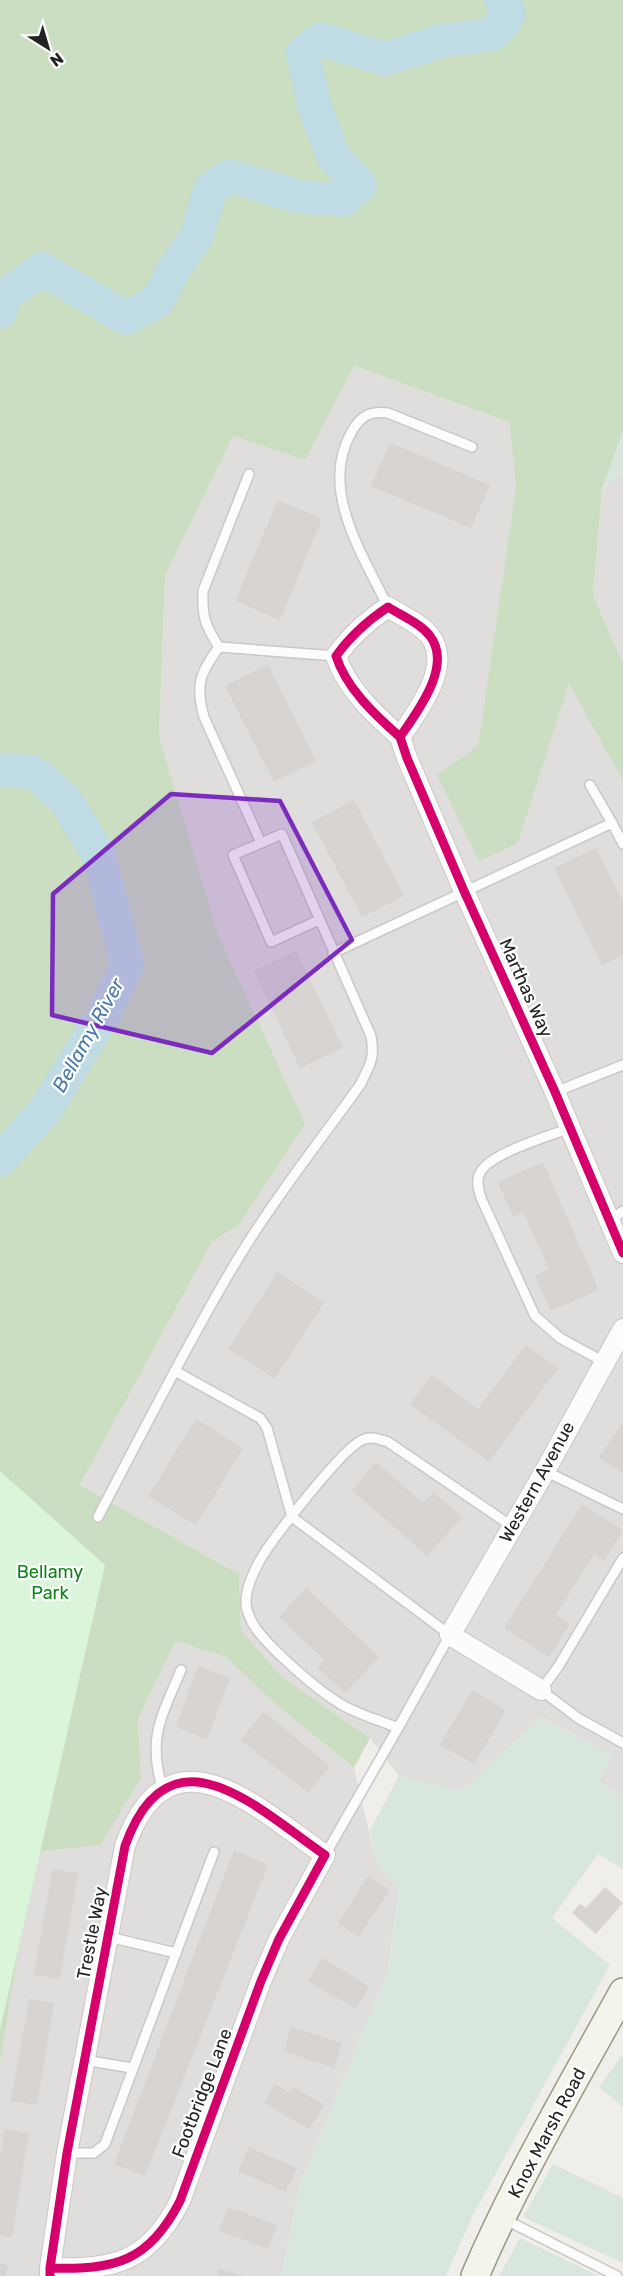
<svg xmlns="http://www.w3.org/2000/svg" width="623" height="2276" viewBox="0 0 623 2276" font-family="Rubik,sans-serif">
  <rect width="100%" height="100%" fill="#f0eeeb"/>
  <g fill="#dfdedc">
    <path d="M353,366L509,422L516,486L478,746L479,860L518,843L569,682L623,782V1797L599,1782L612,1755L542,1717L461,1791L399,1776L370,1738L282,1677L241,1630L239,1574L80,1485L212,1242L239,1225L304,1124L219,937L159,736L165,576L233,436L305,460Z"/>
    <path d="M623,473V664L593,596L602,489Z"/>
    <path d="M176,1641L226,1657L273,1702L354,1768L376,1861L399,1891L388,1971L301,2181L282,2276H0V2064L34,1852L100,1844L141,1778L138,1719Z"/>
  </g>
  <path fill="#cbdec1" d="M0,0H623V432L602,489L593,595L623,664V782L569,683L518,843L479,861L437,775L478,746L516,486L509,422L354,366L305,460L233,436L165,576L159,736L219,937L305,1124L239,1225L212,1242L80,1485L239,1574L241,1630L282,1677L370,1738L354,1768L273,1702L226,1657L176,1641L138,1719L141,1778L100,1845L34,1852L0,2064Z"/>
  <g fill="#d9e6de">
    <path d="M623,432V473L602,489Z"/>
    <path d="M541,1717L613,1755L599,1782L623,1797V1869L598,1854L552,1918L610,1965L473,2215L446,2276H282L301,2181L388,1971L399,1891L376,1861L370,1830L399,1776L461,1791Z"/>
    <path d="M623,2054V2107L599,2087Z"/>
    <path d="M553,2164L623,2198V2263L523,2217Z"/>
    <path d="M520,2238L599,2276H499Z"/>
  </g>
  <path fill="#daf5da" d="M0,1471L105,1565L0,2030Z"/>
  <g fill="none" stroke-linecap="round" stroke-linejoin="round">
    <g stroke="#bfdbe3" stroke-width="34">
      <path d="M0,312L4,296L42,269L126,318L158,301L171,274L197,235L210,189L229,176L301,197L343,200L360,186L333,156L315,108L303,53L321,39L384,59L441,41L493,34L509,14L501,0"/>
      <path d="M0,770L33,772L64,798L99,855L127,965L104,1014L46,1109L0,1160"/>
    </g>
  </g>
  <g fill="#d7d4d2">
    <path d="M390,443L490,485L471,528L371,486Z"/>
    <path d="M278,500L322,519L280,620L235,601Z"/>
    <path d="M268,665L316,761L274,782L225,686Z"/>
    <path d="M354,800L404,896L362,917L312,822Z"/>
    <path d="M596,848L623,902V955L602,966L554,868Z"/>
    <path d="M296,951L343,1048L300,1068L254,971Z"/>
    <path d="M543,1162L599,1290L551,1311L535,1276L549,1269L523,1212L513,1217L498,1182Z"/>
    <path d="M277,1272L324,1302L275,1379L228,1349Z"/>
    <path d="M526,1345L558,1368L489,1462L410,1404L432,1375L478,1409Z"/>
    <path d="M196,1419L243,1448L196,1525L148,1496Z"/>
    <path d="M623,1421V1473L599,1458Z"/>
    <path d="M376,1462L423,1503L433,1492L462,1517L427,1556L352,1490Z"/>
    <path d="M582,1504L623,1530L604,1561L594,1554L556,1615L570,1624L549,1657L504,1628Z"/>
    <path d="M306,1588L379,1657L345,1693L317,1667L324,1660L279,1617Z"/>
    <path d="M198,1666L230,1678L207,1739L176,1727Z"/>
    <path d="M472,1690L506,1710L474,1764L440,1745Z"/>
    <path d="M263,1711L330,1766L308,1793L241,1740Z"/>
    <path d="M234,1850L268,1865L145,2176L114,2164Z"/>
    <path d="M52,1869L78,1873L60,1979L34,1975Z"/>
    <path d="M368,1876L390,1890L359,1937L338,1923Z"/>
    <path d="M605,1887L623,1903L596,1934L572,1913L580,1904L586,1908Z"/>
    <path d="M322,1958L369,1986L356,2009L308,1981Z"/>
    <path d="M29,1999L54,2003L37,2105L11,2101Z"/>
    <path d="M291,2027L342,2043L334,2068L284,2051Z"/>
    <path d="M275,2084L290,2093L294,2087L324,2105L309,2129L264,2103Z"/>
    <path d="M5,2129L29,2133L12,2237L0,2235V2156Z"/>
    <path d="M249,2147L297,2168L286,2192L238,2171Z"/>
    <path d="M228,2207L277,2225L268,2249L219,2231Z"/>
    <path d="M0,2264L8,2265L6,2276H0Z"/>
    <path d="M219,2269L243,2275V2276H217Z"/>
  </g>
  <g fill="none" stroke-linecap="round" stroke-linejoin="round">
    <defs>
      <g id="service">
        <path d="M249,474L203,591C202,616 205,626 219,647C200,673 195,685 204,717L261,843L233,855L271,942L319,920"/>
        <path d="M388,607C363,555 319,490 351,433C360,416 369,411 388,413L472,447"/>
        <path d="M219,647L336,656"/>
        <path d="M590,785L612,823"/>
        <path d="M333,953L612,823L623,844"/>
        <path d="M555,1092L623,1065"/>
        <path d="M570,1128C550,1136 486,1154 479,1175C476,1183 479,1190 481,1198L535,1316L560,1338L604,1362"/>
        <path d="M609,1221L623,1211"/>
        <path d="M175,1371L260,1418L267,1428L292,1517L450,1635L398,1728C379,1720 356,1714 339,1703C316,1689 273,1651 257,1630C253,1625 249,1616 247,1610C243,1595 252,1575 259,1562C271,1540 342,1449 362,1440C371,1436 379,1439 388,1442L513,1527"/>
        <path d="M545,1471L623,1509"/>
        <path d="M98,1517C141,1435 183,1352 230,1272C268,1207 316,1146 360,1085C370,1065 375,1059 371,1036L282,834L261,843"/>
        <path d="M623,1558L558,1667L541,1690L578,1718L623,1743"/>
        <path d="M163,1791C147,1738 161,1718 181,1670"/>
        <path d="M325,1855L398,1728"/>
        <path d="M176,1953L214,1852"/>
        <path d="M84,2060L132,2068"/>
        <path d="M67,2153H94L105,2144L176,1953L109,1937"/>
        <path d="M504,2219L617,2276"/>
      </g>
      <g id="minor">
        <path d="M400,737C375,715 346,688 336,656C351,635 367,621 388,607C402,616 420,623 430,636C453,666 417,712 400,737L407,758L464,891L555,1092L623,1253"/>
        <path d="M541,1690L450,1635L545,1471L623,1329"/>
        <path d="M50,2276V2268L67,2153L125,1846C170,1721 258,1809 325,1855L279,1939L261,1981L180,2201C149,2262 115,2270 50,2268"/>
      </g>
      <path id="secondary" d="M475,2276C517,2178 572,2085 623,1992"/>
    </defs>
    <use href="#service" stroke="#c9c8c7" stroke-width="12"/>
    <use href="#minor" stroke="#c9c8c7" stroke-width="22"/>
    <use href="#secondary" stroke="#999a82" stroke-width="30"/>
    <use href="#service" stroke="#fdfcfc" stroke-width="9"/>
    <use href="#minor" stroke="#fdfcfc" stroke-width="20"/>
    <use href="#secondary" stroke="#f4f4ed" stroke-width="27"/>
    <defs>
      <g id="cycleway">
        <path d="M400,737C375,715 346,688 336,656C351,635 367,621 388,607C402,616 420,623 430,636C453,666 417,712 400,737L407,758L464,891L555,1092L623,1253"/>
        <path d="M50,2276V2268L67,2153L125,1846C170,1721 258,1809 325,1855L279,1939L261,1981L180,2201C149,2262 115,2270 50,2268"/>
      </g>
    </defs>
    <use href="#cycleway" stroke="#fff" stroke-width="13"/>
    <use href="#cycleway" stroke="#d6006c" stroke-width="9"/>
  </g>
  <path fill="#7b2cbf" fill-opacity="0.2" stroke="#7b2cbf" stroke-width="4.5" stroke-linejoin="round" d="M171,794L280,801L352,940L212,1053L52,1015L53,894Z"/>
  <g text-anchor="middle" stroke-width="4.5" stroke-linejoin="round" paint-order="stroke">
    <g font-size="18" fill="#222" stroke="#fff">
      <text transform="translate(526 988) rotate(66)" y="6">Marthas Way</text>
      <text transform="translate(537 1482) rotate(-61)" y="6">Western Avenue</text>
      <text transform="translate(92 1933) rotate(-79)" y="6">Trestle Way</text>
      <text transform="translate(202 2093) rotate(-69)" y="6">Footbridge Lane</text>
      <text transform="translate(547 2133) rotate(-62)" y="6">Knox Marsh Road</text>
    </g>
    <g font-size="18" fill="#0c8416" stroke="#fff">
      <text x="50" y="1578">Bellamy<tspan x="50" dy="21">Park</tspan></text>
    </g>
    <g font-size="20" font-style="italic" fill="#4a7aab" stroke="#fff">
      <text transform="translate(88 1035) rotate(-61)" y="7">Bellamy River</text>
    </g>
  </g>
  <g transform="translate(48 48) rotate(143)" stroke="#ffffff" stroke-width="4.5" paint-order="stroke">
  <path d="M0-4.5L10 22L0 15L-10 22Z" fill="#222222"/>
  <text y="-9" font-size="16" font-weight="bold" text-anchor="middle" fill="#222222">N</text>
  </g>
</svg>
